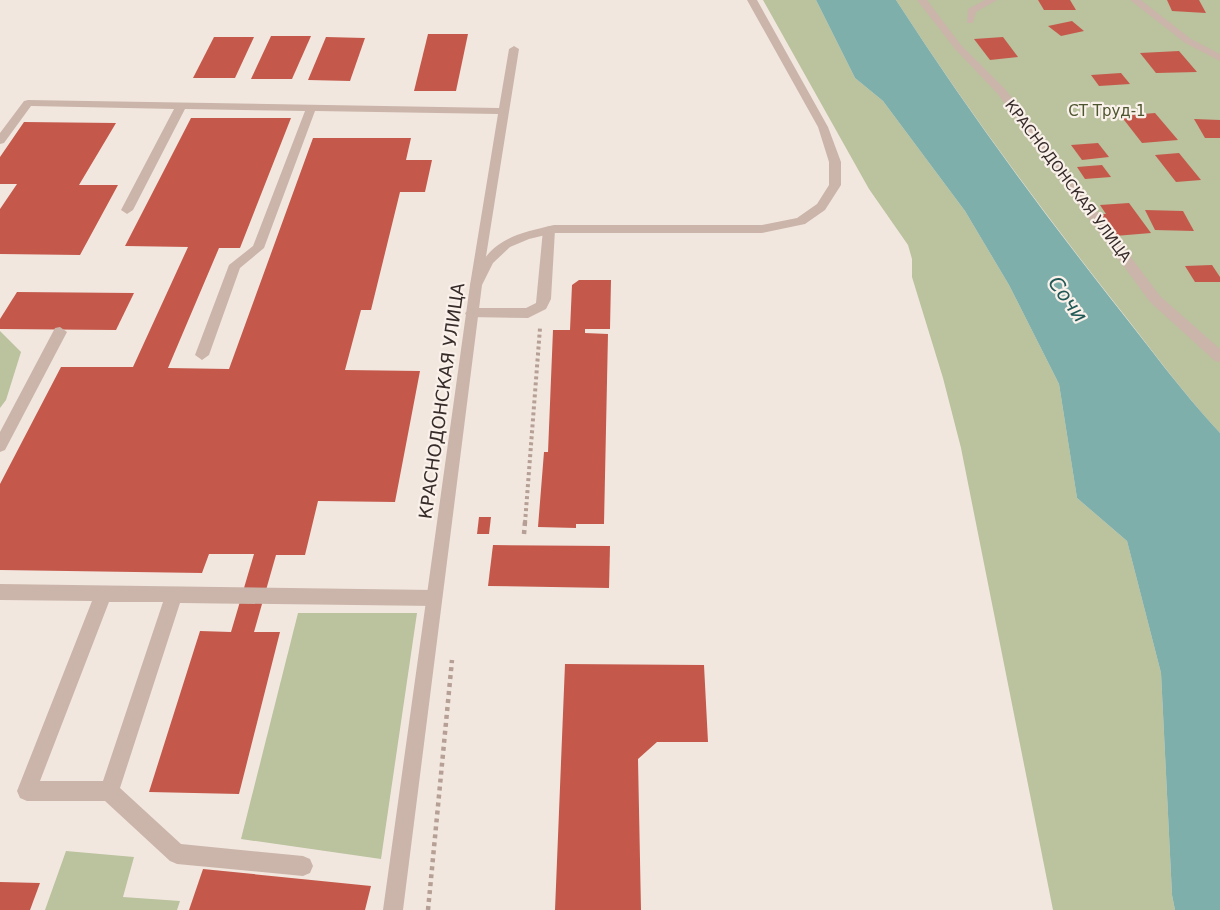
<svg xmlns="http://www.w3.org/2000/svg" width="1220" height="910" viewBox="0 0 1220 910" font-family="'DejaVu Sans',sans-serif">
  <rect width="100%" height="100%" fill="#f2e7df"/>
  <g fill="#bac29e">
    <path d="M763,0H816L855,78L883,101L965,211L1009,285L1059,384L1077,498L1127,541L1161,673L1172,895L1175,910H1053L961,448L943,378L912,277V259L908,245L869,189Z"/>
    <path d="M896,0H1220V433C1182,392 1149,346 1114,302C1037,204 964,105 896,0Z"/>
    <path d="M0,331L21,352L6,400L0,408Z"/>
    <path d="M298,613H417L381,859L241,839Z"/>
    <path d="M66,851L134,857L123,897L180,901L177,910H45Z"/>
  </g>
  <path fill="#7eafab" d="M816,0H896C963,104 1035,202 1111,299C1147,344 1181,391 1220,433V910H1175L1172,895L1161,673L1127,541L1077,498L1059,384L1009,285L965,211L883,101L855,78Z"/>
  <g fill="#c4594b">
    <path d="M1038,0H1070L1076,10H1044Z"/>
    <path d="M1167,0H1199L1206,13L1172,11Z"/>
    <path d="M1072,21L1084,31L1061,36L1048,26Z"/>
    <path d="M428,34H468L456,91H414Z"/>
    <path d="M271,36H311L292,79H251Z"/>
    <path d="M214,37H254L235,78H193Z"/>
    <path d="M326,37L365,38L350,81L308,80Z"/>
    <path d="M1003,37L1018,57L990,60L974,39Z"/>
    <path d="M1179,51L1197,72L1156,73L1140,53Z"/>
    <path d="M1121,73L1130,84L1099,86L1091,75Z"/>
    <path d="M1155,113L1178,140L1142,143L1121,116Z"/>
    <path d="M191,118H291L240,248H219L168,368L229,369L313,138H411L406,160H432L425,192H400L371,310H361L345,370L420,371L395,502L318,501L305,555H276L254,632H280L239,794L149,792L200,631L231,632L254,554H209L202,573L0,570V484L61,367H133L188,247L125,246Z"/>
    <path d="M1194,119L1220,120V138H1205Z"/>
    <path d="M24,122L116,123L79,185H118L80,255L0,254V209L17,184H0V157Z"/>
    <path d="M1098,143L1109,157L1082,160L1071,145Z"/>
    <path d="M1179,153L1201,180L1176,182L1155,155Z"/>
    <path d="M1102,165L1111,177L1085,179L1077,167Z"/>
    <path d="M1129,203L1151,233L1115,236L1101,214H1106L1100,205Z"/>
    <path d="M1145,210L1183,211L1194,231L1155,230Z"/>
    <path d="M1212,265L1220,277V282H1195L1185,266Z"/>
    <path d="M579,280H611L610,329H585V333L608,334L604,524H576V528L538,527L544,452H548L553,330H570L572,285Z"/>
    <path d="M17,292L134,293L116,330L0,329V319Z"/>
    <path d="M479,517H491L489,534H477Z"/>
    <path d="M493,545L610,546L609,588L488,586Z"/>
    <path d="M565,664L704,665L708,742H657L638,759L641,910H555Z"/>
    <path d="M203,869L371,886L365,910H189Z"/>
    <path d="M0,882L40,883L30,910H0Z"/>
  </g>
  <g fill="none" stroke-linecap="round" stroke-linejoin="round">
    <path stroke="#b69f94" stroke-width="4" stroke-dasharray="3 3" stroke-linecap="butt" d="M525,523L540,328"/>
    <g stroke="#b69f94" stroke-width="4.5" stroke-dasharray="4 4" stroke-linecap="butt">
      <path d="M524,534L525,522"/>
      <path d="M428,910L452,660"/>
    </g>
    <g fill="#cbb5aa" fill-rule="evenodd">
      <path d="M985,0H997L976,12L973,23H967L968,9Z"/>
      <path d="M514,46L519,49L481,288L476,290L470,285L498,114L315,111L264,248L240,268L209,355L202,360L195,355L229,265L253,246L305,111L185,109L133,210L127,214L121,210L174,109L31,106L4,143L0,144V133L24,101L28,100L499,108L509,49Z"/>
      <path d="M549,226L555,230L551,299L546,309L528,318L467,317L465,313L472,308H526L536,303L543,230Z"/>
      <path d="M60,327L67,332L5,450L0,452V432L55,328Z"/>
      <path d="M0,584L434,590L440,592L442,598L440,604L434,606L180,603L120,788L181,844L303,856L310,859L313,866L310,873L303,876L177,864L170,861L105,801H27L20,798L17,791L92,601L0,600ZM109,602H163L103,781H40Z"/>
    </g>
    <g fill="#cbb5aa" fill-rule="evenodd">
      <path d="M917,0H927L961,45L1005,89L1160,296L1220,349V362L1215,361L1150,302L997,93L955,49Z"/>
      <path d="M1130,0H1141L1191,39L1220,54V61L1185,43Z"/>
    </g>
    <path fill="#cbb5aa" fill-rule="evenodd" d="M747,0H757L828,127L841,162V185L825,210L805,224L762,233H554L529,239L510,247L493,263L482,285L403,910H383L470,285C488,241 510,235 554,225H762L797,218L817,204L829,185V162L818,127Z"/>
  </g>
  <g text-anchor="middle" stroke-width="4.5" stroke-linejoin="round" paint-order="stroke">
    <g font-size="15" fill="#4d562e" stroke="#faf1eb">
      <text x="1107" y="116">СТ Труд-1</text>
    </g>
    <g font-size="15" fill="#382c2a" stroke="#faf1eb">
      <text transform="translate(1068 181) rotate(53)" y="5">КРАСНОДОНСКАЯ УЛИЦА</text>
    </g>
    <g font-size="18" fill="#382c2a" stroke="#faf1eb">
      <text transform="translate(442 401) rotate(-82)" y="6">КРАСНОДОНСКАЯ УЛИЦА</text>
    </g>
    <g font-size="20" font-style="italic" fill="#205956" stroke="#faf1eb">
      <text transform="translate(1068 299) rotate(54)" y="7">Сочи</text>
    </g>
  </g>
</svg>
